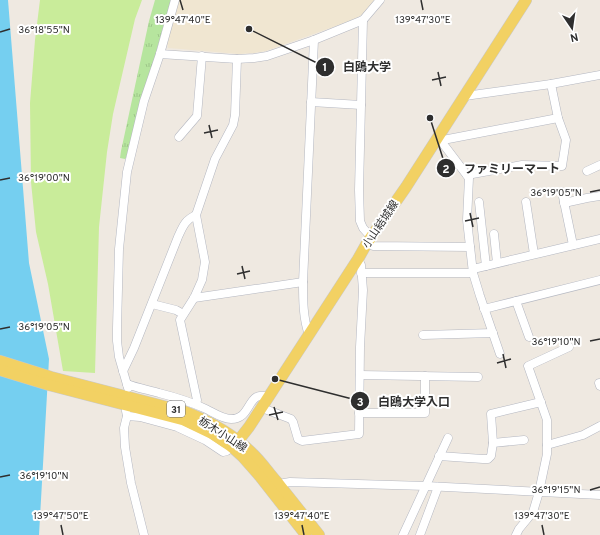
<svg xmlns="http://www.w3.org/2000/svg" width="600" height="535" viewBox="0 0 600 535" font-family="Overpass,'Noto Sans JP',sans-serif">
  <defs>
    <pattern id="grass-tufts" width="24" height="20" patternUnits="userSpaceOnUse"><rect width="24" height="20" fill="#b6e59e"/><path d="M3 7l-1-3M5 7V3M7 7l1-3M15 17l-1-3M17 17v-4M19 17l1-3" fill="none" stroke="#9dc588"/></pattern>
  </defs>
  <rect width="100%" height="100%" fill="#efe9e1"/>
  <path fill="#f0e6d1" d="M179,0H376L366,13L350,21L266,51L254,53L239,54L168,48L167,43Z"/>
  <path fill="url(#grass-tufts)" d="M155,0H171L126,158L125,159L120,158L121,151L149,21Z"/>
  <path fill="#c9ec9a" d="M40,0H142L135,19L113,114L107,152L99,227L95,373L63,371L48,284L36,232L31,182L30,103L35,40Z"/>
  <path fill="#75cff0" d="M0,0H8L29,263L49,359L39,535H0Z"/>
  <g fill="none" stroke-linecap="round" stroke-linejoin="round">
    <defs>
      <g id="minor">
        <path d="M363,20L359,190L360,221L363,228L371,237"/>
        <path d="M160,54L237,59L254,58L267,56L314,40L363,20L380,0"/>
        <path d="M465,96L551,84L600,75"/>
        <path d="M311,102L361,105"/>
        <path d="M179,137L197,116L202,56"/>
        <path d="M440,138L443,140L558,118"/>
        <path d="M443,140L444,145L469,178L467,220L473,273L480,296L500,354"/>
        <path d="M587,171L600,165"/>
        <path d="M467,175L522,165L562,166L566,140L558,118L551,84"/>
        <path d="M562,192L573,245"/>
        <path d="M479,202L486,266"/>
        <path d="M526,202L534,254"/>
        <path d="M564,203L587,198L600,196"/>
        <path d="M494,234L497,263"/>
        <path d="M367,243L373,246L470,247"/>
        <path d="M473,269L600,239"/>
        <path d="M361,273H473"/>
        <path d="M194,298L303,282"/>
        <path d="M516,301L529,337"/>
        <path d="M152,304L176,310L183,314"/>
        <path d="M484,309L600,280"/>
        <path d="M309,335C303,318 303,300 303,282L314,40"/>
        <path d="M423,335L493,333"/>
        <path d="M123,371L134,348L178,237C183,226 185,220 196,215"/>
        <path d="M360,375L478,377"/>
        <path d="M599,383L600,386"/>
        <path d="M127,384C137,388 149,390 159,393C175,397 191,402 206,409C214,413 223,419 231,419C253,419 246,389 269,397"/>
        <path d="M128,388L119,357L117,341V328L119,249L127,172L144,101L160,54L175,0"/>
        <path d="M196,404L197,400L180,320L194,298L202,280L205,262L196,215L215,159L233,125L235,115L237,59"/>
        <path d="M262,408L291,419L293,422L298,439L302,441L359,434L360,347L363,290L361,265L358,259"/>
        <path d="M126,411L127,416L124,428L125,447L131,483L144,535"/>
        <path d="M359,413H425V376"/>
        <path d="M127,416L140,417L177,427L205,440L223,452L227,451L232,447"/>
        <path d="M493,443L491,414L541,402"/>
        <path d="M547,445L583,435L600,426"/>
        <path d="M439,456L483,459H488L491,456L493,443L524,440"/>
        <path d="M279,485L284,483L290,482L426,486L600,495"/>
        <path d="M403,535L448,438"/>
        <path d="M420,535L438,487"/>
        <path d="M516,535L519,529L533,512L539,492L547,454V420L528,366L569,347"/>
      </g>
      <g id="major">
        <path d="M0,361L51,377L186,412C209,421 233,434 251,452C261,461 268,472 277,482C291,500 305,517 319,535"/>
        <path d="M0,370L49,385L184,420L211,433L232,447L243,457L258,474L306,535"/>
        <path d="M232,447L238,441L249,427L358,259L367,243L406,187L526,0"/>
      </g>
    </defs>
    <use href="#minor" stroke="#b4b7c1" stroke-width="9"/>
    <use href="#major" stroke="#c9c9c9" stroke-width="12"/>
    <use href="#minor" stroke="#fff" stroke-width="8"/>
    <use href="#major" stroke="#f2d163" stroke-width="11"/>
  </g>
  <path fill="none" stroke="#2e2e2e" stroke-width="1.5" d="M180,0L183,10M421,0L423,10M0,32L10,29M438,72L441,86M432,80L446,77M209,125L212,138M204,133L218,130M0,180L10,178M590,192L600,190M470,213L473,227M465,221L479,218M242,266L245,279M237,274L250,271M0,329L10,327M590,341L600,339M503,354L506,368M497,363L511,359M274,407L278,420M269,415L283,412M0,477L10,475M590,490L600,487M61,525L63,535M302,525L304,535M542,525L544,535"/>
  <g text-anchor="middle" stroke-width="4" stroke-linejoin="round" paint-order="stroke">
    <rect fill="#fff" stroke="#6d6d6d" stroke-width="1" x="167" y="401" width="18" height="16" rx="3"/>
    <g font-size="10" font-weight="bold" fill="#2e2e2e">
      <text x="176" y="413">31</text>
    </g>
    <g font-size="11" fill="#2e2e2e" stroke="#fff">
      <text transform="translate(380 224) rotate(-56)" y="4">小山結城線</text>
      <text transform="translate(223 434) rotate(33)" y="4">栃木小山線</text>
    </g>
  </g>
  <g font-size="10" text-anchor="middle" fill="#2e2e2e" stroke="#fff" stroke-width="4" stroke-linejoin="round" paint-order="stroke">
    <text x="183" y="23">139°47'40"E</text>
    <text x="423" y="23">139°47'30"E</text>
    <text x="44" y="33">36°18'55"N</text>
    <text x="44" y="181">36°19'00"N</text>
    <text x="556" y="196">36°19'05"N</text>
    <text x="44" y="330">36°19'05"N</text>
    <text x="556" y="345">36°19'10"N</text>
    <text x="44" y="479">36°19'10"N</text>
    <text x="556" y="493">36°19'15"N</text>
    <text x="61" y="519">139°47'50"E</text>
    <text x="302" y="519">139°47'40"E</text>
    <text x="542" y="519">139°47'30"E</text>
  </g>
  <path fill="none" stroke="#2e2e2e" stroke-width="1.5" d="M249 29L325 67M430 118L446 168M275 379L360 401"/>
  <g fill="#2e2e2e" stroke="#fff" stroke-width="1.5">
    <circle cx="249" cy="29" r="4"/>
    <circle cx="430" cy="118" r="4"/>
    <circle cx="275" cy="379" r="4"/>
    <circle cx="325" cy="67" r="10"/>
    <circle cx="446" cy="168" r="10"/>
    <circle cx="360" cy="401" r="10"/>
  </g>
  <g font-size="12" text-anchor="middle" font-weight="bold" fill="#fff">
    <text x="325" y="71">1</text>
    <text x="446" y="173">2</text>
    <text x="360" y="406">3</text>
  </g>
  <g font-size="12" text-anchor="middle" font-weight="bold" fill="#2e2e2e" stroke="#fff" stroke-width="4" stroke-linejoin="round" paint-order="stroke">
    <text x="367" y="71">白鴎大学</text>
    <text x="512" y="173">ファミリーマート</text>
    <text x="414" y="406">白鴎大学入口</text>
  </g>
  <g transform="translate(572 28) rotate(167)" stroke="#ffffff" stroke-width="3" paint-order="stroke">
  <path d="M0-3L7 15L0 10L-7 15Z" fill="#2e2e2e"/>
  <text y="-6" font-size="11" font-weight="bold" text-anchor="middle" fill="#2e2e2e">N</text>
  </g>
</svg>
